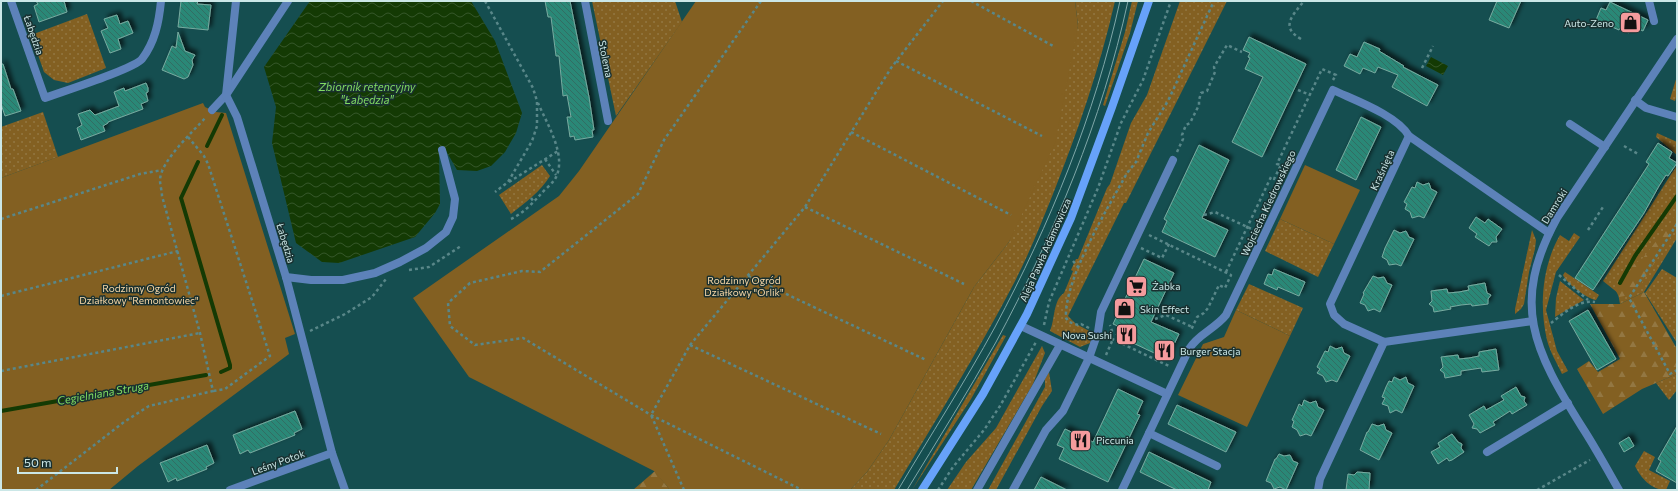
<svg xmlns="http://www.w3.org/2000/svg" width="1678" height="491" viewBox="0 0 1678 491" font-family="Commissioner,sans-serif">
  <defs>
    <pattern id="grass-dots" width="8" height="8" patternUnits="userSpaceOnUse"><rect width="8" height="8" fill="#836022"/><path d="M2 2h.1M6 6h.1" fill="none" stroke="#937742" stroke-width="1.8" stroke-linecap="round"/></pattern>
    <pattern id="forest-firs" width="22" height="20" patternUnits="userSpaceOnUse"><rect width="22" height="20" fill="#836022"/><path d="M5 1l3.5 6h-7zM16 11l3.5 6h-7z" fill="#937742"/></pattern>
    <pattern id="water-waves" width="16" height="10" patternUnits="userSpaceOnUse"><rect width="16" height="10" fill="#143a04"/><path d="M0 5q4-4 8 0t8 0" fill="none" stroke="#355629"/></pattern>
    <pattern id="building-back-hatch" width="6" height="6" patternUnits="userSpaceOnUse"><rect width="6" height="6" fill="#298877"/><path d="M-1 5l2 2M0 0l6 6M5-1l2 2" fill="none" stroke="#316d63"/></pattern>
    <filter id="shadow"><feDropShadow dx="3.5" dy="-3.5" stdDeviation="2" flood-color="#0009"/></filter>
  </defs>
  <rect width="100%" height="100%" fill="#154e50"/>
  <g fill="url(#grass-dots)">
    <path d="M592,1H675L682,22L616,116Z"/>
    <path d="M1075,1H1115C1100,67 1078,131 1053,194C1041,224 1029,254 1014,283C977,354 935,421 894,490H850L867,472L889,440L974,287L1009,242L1078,26Z"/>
    <path d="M1132,1H1138L1130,33L1105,106L1103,105L1125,32Z"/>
    <path d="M1180,1H1227L1126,203H1124L1068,316L1078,326V325L1093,333L1090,343L1080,347L1050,331C1055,320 1053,300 1064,293L1073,271L1071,270L1076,259H1078L1107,188L1110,184L1131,123L1147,95Z"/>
    <path d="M87,14L106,68L68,83L54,80L44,72L31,35Z"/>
    <path d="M1677,76V95L1675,101L1670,99Z"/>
    <path d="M43,112L58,157L1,178V127Z"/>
    <path d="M1657,133L1677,142V155L1656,137Z"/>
    <path d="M542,165L550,176C540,192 526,202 511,214L499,195Z"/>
    <path d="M1677,165V238L1644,292L1620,304L1618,293L1603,281Z"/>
    <path d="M1280,219L1334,244L1318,277L1265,251Z"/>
    <path d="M1532,230L1536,240L1535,249L1529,272L1524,304L1521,309L1515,314V309Z"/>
    <path d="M1574,233L1580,237L1556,272L1546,310L1557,351L1568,371L1562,374C1557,363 1550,352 1547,340C1539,306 1542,266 1560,235L1569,241Z"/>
    <path d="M1662,269L1677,278V343L1645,293Z"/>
    <path d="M1565,272L1599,295L1596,300C1587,299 1566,283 1563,275Z"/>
    <path d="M1560,281L1584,300L1555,317L1556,298Z"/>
    <path d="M1249,284L1303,308L1290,336L1236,310Z"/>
    <path d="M1003,335L1006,336L971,399L912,490Z"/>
    <path d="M1042,346L1045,353L1033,384L971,490H947L966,462L996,428Z"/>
    <path d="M1049,372L1052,391L1042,406L996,490H988L1045,387V379Z"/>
    <path d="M1677,374V390L1669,400L1656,383Z"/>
    <path d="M1644,451L1655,457L1649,470L1670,481L1666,490C1651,490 1641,478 1635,466Z"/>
  </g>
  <g fill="url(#forest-firs)">
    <path d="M1677,210V227L1635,294L1619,297L1615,289L1617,284H1621L1625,280L1633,265L1643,258L1672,221Z"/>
    <path d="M1644,292L1677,349V374L1642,389L1603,414L1577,369L1589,361L1598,372L1620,359L1590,304H1620Z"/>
    <path d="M655,471L670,490H633Z"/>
  </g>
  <g fill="#836022">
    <path d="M696,1H1075L1078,26L1055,143L1009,242L974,287L889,440L867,472L850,490H670L654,471L469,377L413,298L559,196L579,171Z"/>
    <path d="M203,103L205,107L216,112L226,113L295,334L285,338L289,354L138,466L109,490H1V178Z"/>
    <path d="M1305,165L1360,190L1334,244L1280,219Z"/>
    <path d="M1236,310L1290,336L1247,427L1178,395L1203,344L1224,337Z"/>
  </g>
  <g fill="url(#water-waves)">
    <path d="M310,1H471L495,41L522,113L516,133L505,152L491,166L477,171L457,170L445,149L439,151L440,204L435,213L415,237L339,263L322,262L296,243L272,143L276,107L264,67Z"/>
    <path d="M1431,57L1448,66L1443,75L1426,66Z"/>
  </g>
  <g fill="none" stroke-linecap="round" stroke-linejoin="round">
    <g stroke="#143a04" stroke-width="4">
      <path d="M207,146L222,115"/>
      <path d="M198,162L181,198L230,365V368L221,372"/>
      <path d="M1620,283L1635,256L1677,196"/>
      <path d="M1,411L206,375"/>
    </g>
  </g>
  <g fill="url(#building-back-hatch)" stroke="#78aba0" filter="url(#shadow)">
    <path d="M36,1H64L67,12L39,22L34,6L38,4Z"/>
    <path d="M181,1H198L197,4L211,5L208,30L178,27Z"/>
    <path d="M545,1H570L589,97L594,130H592L593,137L575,140L574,136L570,137L567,117H571L567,95L563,96L559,56H556L551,17H548Z"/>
    <path d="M1497,1H1521L1509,28L1489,20Z"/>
    <path d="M1610,2L1648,20L1643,31L1632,26L1629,33L1620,28L1619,30L1596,20L1601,8L1606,10Z"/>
    <path d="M117,15L120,24L128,21L133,33L118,39L121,49L110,53L101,31L108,28L104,19Z"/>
    <path d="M178,32L185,51L195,55L192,60L193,65L188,77L184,79L162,70L172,46L176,48Z"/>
    <path d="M1249,37L1306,64L1262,157L1232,142L1263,77L1245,69L1250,58L1248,57L1250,53L1243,50Z"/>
    <path d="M1364,42L1380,49L1379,51L1404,66L1403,67L1438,85L1427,106L1392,87L1398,75L1378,67L1375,73L1363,68L1360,74L1344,66L1350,54L1357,57Z"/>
    <path d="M1,64H3L11,89H13L21,111L5,116L1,104Z"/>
    <path d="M146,83L148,88V92L146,93L148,101L141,104L143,109L108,122V123L103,126L105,131L81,140L77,128L82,125L78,114L90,110L95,115L119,106L114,92L124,88L125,91Z"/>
    <path d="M1361,117L1381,127L1356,180L1336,170Z"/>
    <path d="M1658,143L1672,152L1669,158L1677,163L1668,176L1666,175L1659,186L1644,213L1593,290L1575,278L1649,164L1646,162Z"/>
    <path d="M1199,145L1229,160L1202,218L1228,230L1215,257L1162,232L1167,221L1164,219Z"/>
    <path d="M1417,182L1423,185L1429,183L1431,189L1437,192L1424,218L1419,216L1412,218L1410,212L1405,209L1407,204L1404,202L1412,187L1415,188Z"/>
    <path d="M1476,217L1485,223L1488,219L1502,229L1496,237L1497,242H1492L1489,246L1475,237L1477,234L1469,228Z"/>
    <path d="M1394,230L1400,233L1406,231L1409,237L1414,239L1401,266L1396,264L1389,265L1387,260L1382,257L1385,248Z"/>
    <path d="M1144,259L1174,273L1151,322L1179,334L1167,359L1116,335L1120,327L1113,324Z"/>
    <path d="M1274,269L1305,282L1299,296L1278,287L1277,290L1264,284L1268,274L1272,275Z"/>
    <path d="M1373,276L1378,278L1384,277L1387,283L1392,285L1380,312L1374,309L1368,311L1365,305L1360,303L1364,294L1363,293Z"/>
    <path d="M1485,283L1487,293L1491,295L1488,299V304L1472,306L1471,304L1461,305L1450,307L1451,309L1434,312L1433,307L1429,304L1432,301L1431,291L1447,289L1448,293L1459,292L1469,290L1468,286Z"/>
    <path d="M1588,310L1616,359L1597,370L1569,321Z"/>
    <path d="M1330,346L1336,349L1342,347L1344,353L1350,356L1337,382L1332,380L1326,382L1323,376L1317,373L1320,369L1317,367L1325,351L1328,352Z"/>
    <path d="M1496,349L1499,370L1482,372L1481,368L1461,371V375L1445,378L1444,373L1440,370L1443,367L1441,357L1458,355L1459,359L1469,358L1479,356V352Z"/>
    <path d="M1394,377L1400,380L1406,377L1408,383L1414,386L1402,413L1396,410L1390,413L1388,406L1382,404L1385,398L1382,397L1386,387L1389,381L1392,382Z"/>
    <path d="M1516,387L1521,396L1525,397L1524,401L1527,405L1512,414L1510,411L1493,422L1495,425L1491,427L1480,433L1477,429L1472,428L1474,424L1469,415L1484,406L1486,410L1504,400L1501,396Z"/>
    <path d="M1118,389L1143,401L1137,414L1140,415L1108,482L1059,459L1064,448L1057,445L1065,429L1093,442Z"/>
    <path d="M1304,400L1310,403L1316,401L1318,407L1324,410L1311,436L1306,434L1300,436L1297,430L1292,427L1294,421L1292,420L1297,409L1299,404L1302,406Z"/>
    <path d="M1177,405L1236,432L1226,452L1168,424Z"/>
    <path d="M295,411L302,429L294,433L295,435L250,453L248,450L240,454L233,435Z"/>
    <path d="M1372,424L1378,426L1384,424L1386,430L1392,433L1379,460L1360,450L1367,432H1368Z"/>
    <path d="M1677,426V483L1656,471L1661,461L1658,459Z"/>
    <path d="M1452,434L1458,442L1462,444L1461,448L1464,452L1452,460L1449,461L1447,458L1438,464L1431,452L1440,447L1438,443Z"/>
    <path d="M1629,437L1634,446L1624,452L1619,443Z"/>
    <path d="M207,445L214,463L206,467L207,469L177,481L176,478L168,482L160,463Z"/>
    <path d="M1149,452L1211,482L1208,490H1177L1140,472Z"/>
    <path d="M1279,454L1284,456L1290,455L1293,461L1298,463L1286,490L1280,487L1274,489L1271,483L1266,481L1275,459H1276Z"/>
    <path d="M1357,472L1370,473L1369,490H1346L1348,474L1354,475Z"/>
    <path d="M1041,477L1067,490H1034Z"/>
  </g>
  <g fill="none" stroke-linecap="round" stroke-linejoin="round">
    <g stroke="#598789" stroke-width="2.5" stroke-dasharray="3 3" stroke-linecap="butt">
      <path d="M485,1L533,88L537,101V126L532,141L508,182L495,192"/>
      <path d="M761,1L664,140L638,194L540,272L522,271L470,283L448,303L450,326L475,345L523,338L651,415L802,490"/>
      <path d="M971,1L1055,47"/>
      <path d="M1301,39C1280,27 1292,16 1304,1"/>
      <path d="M896,61L1042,136"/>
      <path d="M1422,68L1433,46"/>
      <path d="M1298,90L1310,95"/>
      <path d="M851,132L1011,215"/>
      <path d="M188,137L204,156L208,164L270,356L225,389L213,391"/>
      <path d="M1624,146L1638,154"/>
      <path d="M1177,152L1183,139L1182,135L1186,125L1190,123L1199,105V100L1201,93L1207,91L1215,72L1214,67L1227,45L1242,52"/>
      <path d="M545,159L556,175"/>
      <path d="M509,182L558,151"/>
      <path d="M531,198L534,202"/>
      <path d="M805,207L964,284"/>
      <path d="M1204,215L1215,212L1256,231"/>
      <path d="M1,219L140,174L162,170"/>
      <path d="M511,219C522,214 532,204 540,195C544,190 551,185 555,179C568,157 547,124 538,103"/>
      <path d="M1677,224L1629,298L1670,374L1677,370"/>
      <path d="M1588,230L1603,207"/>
      <path d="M1149,235L1231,275L1225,288L1219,285L1208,308L1204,313L1197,317L1191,330"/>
      <path d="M1141,248L1162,258L1169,244"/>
      <path d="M1073,261L1078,267"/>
      <path d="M409,270L429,267L461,246"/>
      <path d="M1226,272L1271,177L1274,179L1281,165L1277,164L1322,69L1336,75L1333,80"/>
      <path d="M1559,275L1588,300"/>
      <path d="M748,276L926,360"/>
      <path d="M1,296L178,251"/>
      <path d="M1155,319L1166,315L1192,327"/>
      <path d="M1551,323C1563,314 1579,299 1595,302"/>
      <path d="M1044,325L1049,302L1098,188L1121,123L1143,80L1171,1"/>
      <path d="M1089,328L1081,324L1078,325L1069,322L1066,318C1064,279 1108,208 1127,173L1136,162L1148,133L1168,101L1214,1"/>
      <path d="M310,331L345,314L372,297L386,279"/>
      <path d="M1106,336L1169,366"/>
      <path d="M1109,337L1112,331L1110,325"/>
      <path d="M690,345L881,434"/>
      <path d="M1106,355L1113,339"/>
      <path d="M1,371L200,333"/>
      <path d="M36,490L124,422L149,406L213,391L200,333L162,196C162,191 160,185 160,180C161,160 193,132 206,117"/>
      <path d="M684,490L651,415L690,345L805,207L891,68L943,1"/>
      <path d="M938,490L953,467L984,430L1000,406L1036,342"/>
      <path d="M1537,490L1590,460"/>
    </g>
    <g stroke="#5d82b9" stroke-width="8">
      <path d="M11,1L45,98C61,92 134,69 142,59C155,42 159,22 161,1"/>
      <path d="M1649,1L1654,21"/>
      <path d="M1635,100L1646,108L1677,117"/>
      <path d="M212,110L226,95L288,1"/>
      <path d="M1570,124L1605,147"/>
      <path d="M286,277L311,280H343L375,273L400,262L426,248L446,232L453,217L455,199L442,150"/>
      <path d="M1149,433L1217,466"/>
      <path d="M977,490L1060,345"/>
      <path d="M1013,490L1046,430L1063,411L1089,358L1098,332L1101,312L1173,160"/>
    </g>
    <g stroke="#5d82b9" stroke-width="8">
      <path d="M236,1L226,95L237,117L286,277L332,453L345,490"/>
      <path d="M585,1L608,121"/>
      <path d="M1409,136L1330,304L1334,315L1344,324L1384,342L1533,321"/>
      <path d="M1021,326L1167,394"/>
      <path d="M1487,452L1568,403"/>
      <path d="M230,490L332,453"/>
      <path d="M1122,490L1189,349C1198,334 1215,329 1226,315L1333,90C1354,100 1397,115 1409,136L1549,233"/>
      <path d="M1318,490L1320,479L1384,342"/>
      <path d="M1619,490C1607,469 1595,447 1582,427C1534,350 1510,304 1557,218L1677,39"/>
    </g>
    <path stroke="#67a2fa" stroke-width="8" d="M922,490L983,394L1027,314L1071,218L1112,107L1149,1"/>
    <g stroke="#7fa7a8" stroke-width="1">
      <path d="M898,490C930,436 965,382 995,327C1050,224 1095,115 1120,1"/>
      <path d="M907,490C937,441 968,392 996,342C1054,234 1102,121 1128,1"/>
    </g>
  </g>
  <defs>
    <symbol id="shop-square" viewBox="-11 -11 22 22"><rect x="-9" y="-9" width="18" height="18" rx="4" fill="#f59b9d" stroke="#193030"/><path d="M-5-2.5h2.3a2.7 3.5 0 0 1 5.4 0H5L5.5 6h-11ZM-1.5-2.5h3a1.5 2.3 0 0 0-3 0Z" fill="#111"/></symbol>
    <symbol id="supermarket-square" viewBox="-11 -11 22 22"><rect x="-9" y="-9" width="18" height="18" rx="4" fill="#f59b9d" stroke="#193030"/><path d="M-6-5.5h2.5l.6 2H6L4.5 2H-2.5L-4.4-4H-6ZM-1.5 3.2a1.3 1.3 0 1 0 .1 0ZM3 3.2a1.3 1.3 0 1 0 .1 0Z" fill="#111"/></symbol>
    <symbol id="restaurant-square" viewBox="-11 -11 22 22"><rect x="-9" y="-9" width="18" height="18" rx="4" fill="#f59b9d" stroke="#193030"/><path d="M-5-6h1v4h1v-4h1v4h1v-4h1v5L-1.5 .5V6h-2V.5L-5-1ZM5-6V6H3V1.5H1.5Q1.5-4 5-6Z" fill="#111"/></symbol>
  </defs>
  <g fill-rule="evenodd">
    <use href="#shop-square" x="1618" y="10" width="25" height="25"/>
    <use href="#supermarket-square" x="1124" y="274" width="25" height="25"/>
    <use href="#shop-square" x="1112" y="296" width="25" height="25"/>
    <use href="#restaurant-square" x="1114" y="322" width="25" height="25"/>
    <use href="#restaurant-square" x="1152" y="338" width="25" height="25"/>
    <use href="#restaurant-square" x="1068" y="428" width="25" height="25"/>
  </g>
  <g text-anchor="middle" stroke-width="3" stroke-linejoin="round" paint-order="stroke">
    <g font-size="10" fill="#cbe7e7" stroke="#193030" text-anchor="start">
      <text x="1614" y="27" text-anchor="end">Auto-Zeno</text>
      <text x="1152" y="290">Żabka</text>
      <text x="1140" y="313">Skin Effect</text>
      <text x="1112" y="339" text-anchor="end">Nova Sushi</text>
      <text x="1180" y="355">Burger Stacja</text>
      <text x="1096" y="444">Piccunia</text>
    </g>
    <g font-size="10" fill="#cbe7e7" stroke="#193030">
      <text transform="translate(34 35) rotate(71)" y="4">Łabędzia</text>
      <text transform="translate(606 59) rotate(79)" y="4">Stolema</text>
      <text transform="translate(1382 170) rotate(-65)" y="4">Kraśnięta</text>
      <text transform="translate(1268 203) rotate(-65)" y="4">Wojciecha Kiedrowskiego</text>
      <text transform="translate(1554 206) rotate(-58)" y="4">Damroki</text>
      <text transform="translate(286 243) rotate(73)" y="4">Łabędzia</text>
      <text transform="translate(1045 250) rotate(-66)" y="4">Aleja Pawła Adamowicza</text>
      <text transform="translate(278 462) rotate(-20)" y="4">Leśny Potok</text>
    </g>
    <g font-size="10" fill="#f9d9a8" stroke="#193030">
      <text x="744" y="284">Rodzinny Ogród<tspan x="744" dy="12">Działkowy "Orlik"</tspan></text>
      <text x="139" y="292">Rodzinny Ogród<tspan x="139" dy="12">Działkowy "Remontowiec"</tspan></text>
    </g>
    <g font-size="11" font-style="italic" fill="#81dc62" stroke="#193030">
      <text x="367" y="91">Zbiornik retencyjny<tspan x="367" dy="13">"Łabędzia"</tspan></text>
      <text transform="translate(103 393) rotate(-10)" y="4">Cegielniana Struga</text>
    </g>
  </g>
  <rect width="1678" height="491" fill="none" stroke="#cbe7e7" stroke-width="4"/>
  <path d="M18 467v6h99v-6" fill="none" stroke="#cbe7e7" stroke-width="2"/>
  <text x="24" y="467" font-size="12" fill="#cbe7e7" stroke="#193030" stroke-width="3" paint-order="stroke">50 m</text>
</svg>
